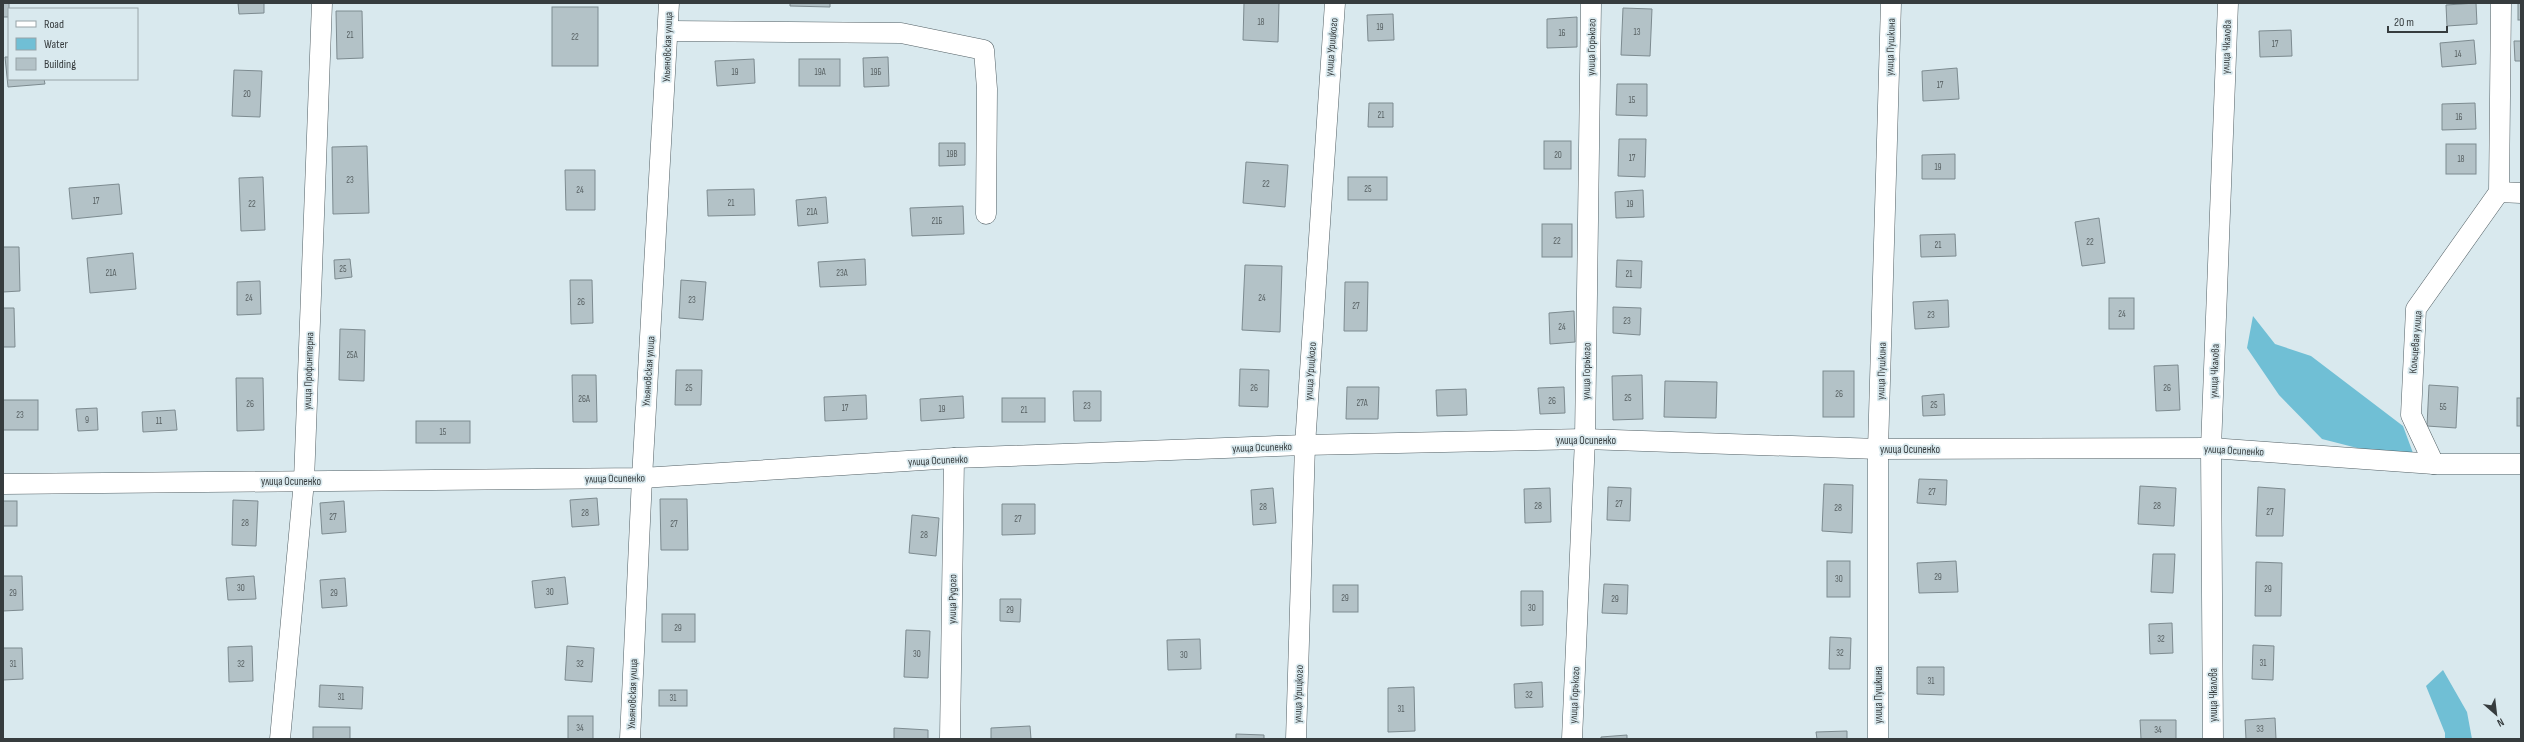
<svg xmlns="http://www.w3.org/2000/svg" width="2524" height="742" viewBox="0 0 2524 742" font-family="'Sofia Sans Condensed',sans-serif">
  <rect width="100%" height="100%" fill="#d9e9ee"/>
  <g fill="#70bfd5">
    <path d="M2253,316L2275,344L2311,356L2403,426L2413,453L2373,452L2322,439L2279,395L2247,348Z"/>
    <path d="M2443,670L2467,712L2472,739H2445V733L2426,686Z"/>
  </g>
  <g fill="#b3c2c7" stroke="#7d8b90">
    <rect x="3" y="3" width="6" height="14"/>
    <path d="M238,3H264V13L239,14Z"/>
    <path d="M790,3H830V7L790,6Z"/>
    <path d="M1244,3H1279L1278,42L1243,40Z"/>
    <path d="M2476,3L2477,24L2447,26L2446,5Z"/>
    <rect x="2518" y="3" width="3" height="17"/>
    <rect x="552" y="7" width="46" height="59"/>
    <path d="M1623,8L1652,9L1650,56L1621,55Z"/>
    <path d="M336,11H362L363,58L337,59Z"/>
    <path d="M1393,14L1394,40L1368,41L1367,15Z"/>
    <path d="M1577,17V47L1547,48V19Z"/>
    <path d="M2291,30L2292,56L2260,57L2259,31Z"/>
    <path d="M2474,40L2476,64L2442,67L2440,43Z"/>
    <path d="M2514,41H2521V61H2515Z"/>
    <path d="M5,57H9V79H44L45,84L8,87Z"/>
    <path d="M888,57L889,86L864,87L863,58Z"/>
    <path d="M754,59L755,83L717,86L715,61Z"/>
    <rect x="799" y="59" width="41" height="27"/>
    <path d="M1957,68L1959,99L1923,101L1922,71Z"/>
    <path d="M234,70L262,71L260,117L232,116Z"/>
    <path d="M1617,84H1647V116L1616,115Z"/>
    <path d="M1369,103H1393V127H1368Z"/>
    <path d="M2475,103L2476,129L2442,130V104Z"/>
    <path d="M1619,139H1646L1645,177L1618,176Z"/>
    <rect x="1544" y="141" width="27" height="28"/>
    <path d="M939,143H965V165L939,166Z"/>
    <rect x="2446" y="144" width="30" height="30"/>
    <path d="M367,146L369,213L333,214L332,147Z"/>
    <path d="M1955,154V179H1922V155Z"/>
    <path d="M1246,162L1288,165L1285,207L1243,203Z"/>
    <path d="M565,170H595V210H566Z"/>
    <path d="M263,177L265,230L241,231L239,178Z"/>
    <rect x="1348" y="177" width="39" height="23"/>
    <path d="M119,184L122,214L72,219L69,188Z"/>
    <path d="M754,189L755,215L708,216L707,190Z"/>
    <path d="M1643,190L1644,217L1616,218L1615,192Z"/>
    <path d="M826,197L828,223L798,226L796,200Z"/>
    <path d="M963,206L964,234L912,236L910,208Z"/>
    <path d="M2099,218L2105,263L2082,266L2075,222Z"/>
    <rect x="1542" y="224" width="30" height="33"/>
    <path d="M1955,234L1956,256L1921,257L1920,235Z"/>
    <path d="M3,247H19L20,291L3,292Z"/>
    <path d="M133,253L136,289L90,293L87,258Z"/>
    <path d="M350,259L352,277L335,279L334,260Z"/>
    <path d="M865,259L866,285L820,287L818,262Z"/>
    <path d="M1617,260L1642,261L1641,288L1616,287Z"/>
    <path d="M1245,265L1282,266L1280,332L1242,330Z"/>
    <path d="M570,280H592L593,323L571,324Z"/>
    <path d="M681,280L706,282L703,320L679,318Z"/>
    <path d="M260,281L261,314L237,315V282Z"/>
    <path d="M1345,282H1368L1367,331H1344Z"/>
    <rect x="2109" y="298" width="25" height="31"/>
    <path d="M1948,300L1949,327L1915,329L1913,302Z"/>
    <path d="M1613,307L1641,308L1640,335L1613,333Z"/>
    <path d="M3,308H14L15,347H3Z"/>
    <path d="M1574,311L1575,342L1550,344L1549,313Z"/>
    <path d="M340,329L365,330L364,381L339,380Z"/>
    <path d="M2178,365L2180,410L2156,411L2154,366Z"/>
    <path d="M1240,369L1269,370L1268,407L1239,406Z"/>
    <path d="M676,370H702L701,405H675Z"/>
    <rect x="1823" y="371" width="31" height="46"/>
    <path d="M572,375H596L597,422H573Z"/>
    <path d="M1642,375L1643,419L1613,420L1612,376Z"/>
    <path d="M236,378H263L264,430L237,431Z"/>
    <path d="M1665,381L1717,382L1716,418L1664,417Z"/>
    <path d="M2429,385L2458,387L2456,428L2427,426Z"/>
    <path d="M1347,387H1379L1378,419H1346Z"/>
    <path d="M1564,387L1565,413L1540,414L1538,388Z"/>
    <path d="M1466,389L1467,415L1437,416L1436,390Z"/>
    <path d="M1073,391H1101V421H1074Z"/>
    <path d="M1944,394L1945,415L1923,416L1922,396Z"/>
    <path d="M866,395L867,419L825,421L824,397Z"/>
    <path d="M963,396L964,418L921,421L920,399Z"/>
    <rect x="1002" y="398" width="43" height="24"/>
    <rect x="2517" y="398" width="4" height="28"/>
    <rect x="3" y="400" width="35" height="30"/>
    <path d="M97,408L98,430L78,431L76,409Z"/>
    <path d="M175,410L177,430L143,432L142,412Z"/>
    <rect x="416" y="421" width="54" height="22"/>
    <path d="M1919,479L1947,480L1946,505L1917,503Z"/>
    <path d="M1824,484L1853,485L1852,533L1822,531Z"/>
    <path d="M2140,486L2176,488L2174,526L2138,524Z"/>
    <path d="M1608,487L1631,488L1630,521L1607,520Z"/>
    <path d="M2258,487L2285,489L2283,536H2256Z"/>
    <path d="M1273,488L1276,523L1253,525L1251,490Z"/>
    <path d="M1550,488L1551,522L1525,523L1524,489Z"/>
    <path d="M597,498L599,525L572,527L570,500Z"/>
    <path d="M660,499H687L688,550H661Z"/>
    <path d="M233,500L258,501L256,546L232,545Z"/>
    <rect x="3" y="501" width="14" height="25"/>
    <path d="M344,501L346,532L322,534L320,503Z"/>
    <path d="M1002,504H1035V534L1002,535Z"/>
    <path d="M912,515L939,518L936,556L909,553Z"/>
    <path d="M2153,554H2175L2173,593L2151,592Z"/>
    <rect x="1827" y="561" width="23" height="36"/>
    <path d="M1956,561L1958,592L1919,593L1917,563Z"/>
    <path d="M2256,562L2282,563L2281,616H2255Z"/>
    <path d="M3,576H22L23,610L3,611Z"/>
    <path d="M254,576L256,599L228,600L226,578Z"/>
    <path d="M565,577L568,604L535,608L532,581Z"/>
    <path d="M345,578L347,606L322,608L320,580Z"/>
    <path d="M1604,584L1628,585L1627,614L1602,613Z"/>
    <rect x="1333" y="585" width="25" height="27"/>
    <path d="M1521,591H1543V625L1521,626Z"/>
    <path d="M1000,599H1021L1020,622L1000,621Z"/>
    <rect x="662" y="614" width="33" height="28"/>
    <path d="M2172,623L2173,653L2150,654L2149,624Z"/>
    <path d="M906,630L930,631L928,678L904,677Z"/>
    <path d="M1830,637L1851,638L1850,669H1829Z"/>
    <path d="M1200,639L1201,669L1168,670L1167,640Z"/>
    <path d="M2253,645L2274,646L2273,680L2252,679Z"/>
    <path d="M252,646L253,681L229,682L228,647Z"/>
    <path d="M567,646L594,648L592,682L565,680Z"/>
    <path d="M3,648H22L23,679L3,680Z"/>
    <path d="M1917,667H1944V695L1917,694Z"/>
    <path d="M1542,682L1543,707L1515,708L1514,684Z"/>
    <path d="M320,685L363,687L362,709L319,707Z"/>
    <path d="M1414,687L1415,731L1388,732V688Z"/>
    <rect x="659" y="690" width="28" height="16"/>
    <rect x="568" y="716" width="25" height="23"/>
    <path d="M2275,718L2276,739H2246L2245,720Z"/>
    <path d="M2140,720H2176V739H2141Z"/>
    <path d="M1030,726L1031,739H991V728Z"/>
    <rect x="313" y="727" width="37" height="12"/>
    <path d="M894,728L928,730V739H894Z"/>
    <path d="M1847,731V739H1817L1816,732Z"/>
    <path d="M1236,734L1264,735V739H1236Z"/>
    <path d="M1627,735V739H1601V737Z"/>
  </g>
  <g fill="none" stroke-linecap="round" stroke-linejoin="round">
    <defs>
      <g id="minor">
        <path d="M669,31L901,33L984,50L987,89L986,214"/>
        <path d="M2499,192L2521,193"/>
        <path d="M2434,464L2411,415L2416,309L2499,192L2501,3"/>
        <path d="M3,484L642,478L954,458L1305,445L1585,439L1878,449L2211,448L2434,464H2521"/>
        <path d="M280,739L304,481L322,3"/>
        <path d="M630,739L642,478L669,3"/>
        <path d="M950,739L954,458"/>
        <path d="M1296,739L1305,445L1335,3"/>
        <path d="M1572,739L1585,439L1591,3"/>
        <path d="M1878,739V449L1891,3"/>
        <path d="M2213,739L2211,448L2228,3"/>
      </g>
    </defs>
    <use href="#minor" stroke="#536065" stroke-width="21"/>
    <use href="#minor" stroke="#fff" stroke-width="20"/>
  </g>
  <g text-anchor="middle" stroke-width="3.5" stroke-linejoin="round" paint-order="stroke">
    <g font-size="9" fill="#555e60">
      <text x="1261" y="25">18</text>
      <text x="1380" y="30">19</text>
      <text x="1637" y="35">13</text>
      <text x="1562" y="36">16</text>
      <text x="350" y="38">21</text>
      <text x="575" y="40">22</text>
      <text x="2275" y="47">17</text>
      <text x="2458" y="57">14</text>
      <text x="735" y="75">19</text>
      <text x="820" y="75">19А</text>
      <text x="876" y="75">19Б</text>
      <text x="1940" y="88">17</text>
      <text x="247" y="97">20</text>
      <text x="1632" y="103">15</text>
      <text x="1381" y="118">21</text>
      <text x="2459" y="120">16</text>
      <text x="952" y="157">19В</text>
      <text x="1558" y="158">20</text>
      <text x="1632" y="161">17</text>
      <text x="2461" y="162">18</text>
      <text x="1938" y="170">19</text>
      <text x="350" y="183">23</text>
      <text x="1266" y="187">22</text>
      <text x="1368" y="192">25</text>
      <text x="580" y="193">24</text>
      <text x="96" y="204">17</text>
      <text x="731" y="206">21</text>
      <text x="252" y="207">22</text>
      <text x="1630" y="207">19</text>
      <text x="812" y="215">21А</text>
      <text x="937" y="224">21Б</text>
      <text x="1557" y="244">22</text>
      <text x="2090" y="245">22</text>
      <text x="1938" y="248">21</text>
      <text x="343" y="272">25</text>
      <text x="111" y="276">21А</text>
      <text x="842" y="276">23А</text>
      <text x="1629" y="277">21</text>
      <text x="249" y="301">24</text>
      <text x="1262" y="301">24</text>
      <text x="692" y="303">23</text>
      <text x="581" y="305">26</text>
      <text x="1356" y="309">27</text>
      <text x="2122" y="317">24</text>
      <text x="1931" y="318">23</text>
      <text x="1627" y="324">23</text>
      <text x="1562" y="330">24</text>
      <text x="352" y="358">25А</text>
      <text x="689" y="391">25</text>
      <text x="1254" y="391">26</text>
      <text x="2167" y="391">26</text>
      <text x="1839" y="397">26</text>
      <text x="1628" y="401">25</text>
      <text x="584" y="402">26А</text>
      <text x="1552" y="404">26</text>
      <text x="1362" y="406">27А</text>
      <text x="250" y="407">26</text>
      <text x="1934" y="408">25</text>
      <text x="1087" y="409">23</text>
      <text x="2443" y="410">55</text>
      <text x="845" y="411">17</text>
      <text x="942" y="412">19</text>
      <text x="1024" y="413">21</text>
      <text x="20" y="418">23</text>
      <text x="87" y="423">9</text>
      <text x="159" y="424">11</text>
      <text x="443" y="435">15</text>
      <text x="1932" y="495">27</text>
      <text x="1619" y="507">27</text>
      <text x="1538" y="509">28</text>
      <text x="2157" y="509">28</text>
      <text x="1263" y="510">28</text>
      <text x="1838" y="511">28</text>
      <text x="2270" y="515">27</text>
      <text x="585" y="516">28</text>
      <text x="333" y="520">27</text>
      <text x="1018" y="522">27</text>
      <text x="245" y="526">28</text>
      <text x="674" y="527">27</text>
      <text x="924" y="538">28</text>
      <text x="1938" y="580">29</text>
      <text x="1839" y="582">30</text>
      <text x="241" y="591">30</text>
      <text x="2268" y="592">29</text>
      <text x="550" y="595">30</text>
      <text x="13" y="596">29</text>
      <text x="334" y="596">29</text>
      <text x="1345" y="601">29</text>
      <text x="1615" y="602">29</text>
      <text x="1532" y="611">30</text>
      <text x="1010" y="613">29</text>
      <text x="678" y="631">29</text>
      <text x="2161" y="642">32</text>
      <text x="1840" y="656">32</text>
      <text x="917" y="657">30</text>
      <text x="1184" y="658">30</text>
      <text x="2263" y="666">31</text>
      <text x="13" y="667">31</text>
      <text x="241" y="667">32</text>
      <text x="580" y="667">32</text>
      <text x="1931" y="684">31</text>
      <text x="1529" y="698">32</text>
      <text x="341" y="700">31</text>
      <text x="673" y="701">31</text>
      <text x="1401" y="712">31</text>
      <text x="580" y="731">34</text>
      <text x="2260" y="732">33</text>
      <text x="2158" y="733">34</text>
    </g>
    <g font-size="11" fill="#363c3e" stroke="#d9e9ee">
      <text transform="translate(667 47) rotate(-88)" y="4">Ульяновская улица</text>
      <text transform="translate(1331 47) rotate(-85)" y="4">улица Урицкого</text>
      <text transform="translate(1591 47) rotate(-89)" y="4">улица Горького</text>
      <text transform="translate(1890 47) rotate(-88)" y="4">улица Пушкина</text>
      <text transform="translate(2226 47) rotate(-88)" y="4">улица Чкалова</text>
      <text transform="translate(2415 342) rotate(-85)" y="4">Кольцевая улица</text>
      <text transform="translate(308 371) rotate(-88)" y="4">улица Профинтерна</text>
      <text transform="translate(648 371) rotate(-86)" y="4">Ульяновская улица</text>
      <text transform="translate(1310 371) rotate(-86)" y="4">улица Урицкого</text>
      <text transform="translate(1586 371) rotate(-89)" y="4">улица Горького</text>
      <text transform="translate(1881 371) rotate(-88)" y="4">улица Пушкина</text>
      <text transform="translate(2214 371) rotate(-88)" y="4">улица Чкалова</text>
      <text x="1586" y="444">улица Осипенко</text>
      <text transform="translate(1262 447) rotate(-2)" y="4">улица Осипенко</text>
      <text x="1910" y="453">улица Осипенко</text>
      <text transform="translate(2234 450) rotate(3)" y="4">улица Осипенко</text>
      <text transform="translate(938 460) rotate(-3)" y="4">улица Осипенко</text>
      <text transform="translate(615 478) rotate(-1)" y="4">улица Осипенко</text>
      <text x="291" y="485">улица Осипенко</text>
      <text transform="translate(952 599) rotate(-89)" y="4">улица Рудого</text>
      <text transform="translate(632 694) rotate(-88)" y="4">Ульяновская улица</text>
      <text transform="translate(1298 694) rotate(-88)" y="4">улица Урицкого</text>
      <text transform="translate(1574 695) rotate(-87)" y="4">улица Горького</text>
      <text transform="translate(1878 695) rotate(-90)" y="4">улица Пушкина</text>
      <text transform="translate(2213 695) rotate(-90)" y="4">улица Чкалова</text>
    </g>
  </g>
  <rect width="2524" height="742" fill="none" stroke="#363c3e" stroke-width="8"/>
  <rect x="8" y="8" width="130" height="72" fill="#d9e9ee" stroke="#98a4a8"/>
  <rect x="16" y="21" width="20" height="6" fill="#ffffff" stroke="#98a4a8"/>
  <text x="44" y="28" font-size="12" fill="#363c3e">Road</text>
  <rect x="16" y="38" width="20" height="12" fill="#70bfd5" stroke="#98a4a8"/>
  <text x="44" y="48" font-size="12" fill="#363c3e">Water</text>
  <rect x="16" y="58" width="20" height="12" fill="#b3c2c7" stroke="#98a4a8"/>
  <text x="44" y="68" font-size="12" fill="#363c3e">Building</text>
  <g transform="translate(2496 714) rotate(152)" stroke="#d9e9ee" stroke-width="3" paint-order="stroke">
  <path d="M0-3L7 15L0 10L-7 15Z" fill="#363c3e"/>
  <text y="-6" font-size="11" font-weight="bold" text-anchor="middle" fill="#363c3e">N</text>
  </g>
  <path d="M2388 26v6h59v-6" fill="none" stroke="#363c3e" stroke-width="2"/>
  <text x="2394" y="26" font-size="12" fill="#363c3e" stroke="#d9e9ee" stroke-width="3" paint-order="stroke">20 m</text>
</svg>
